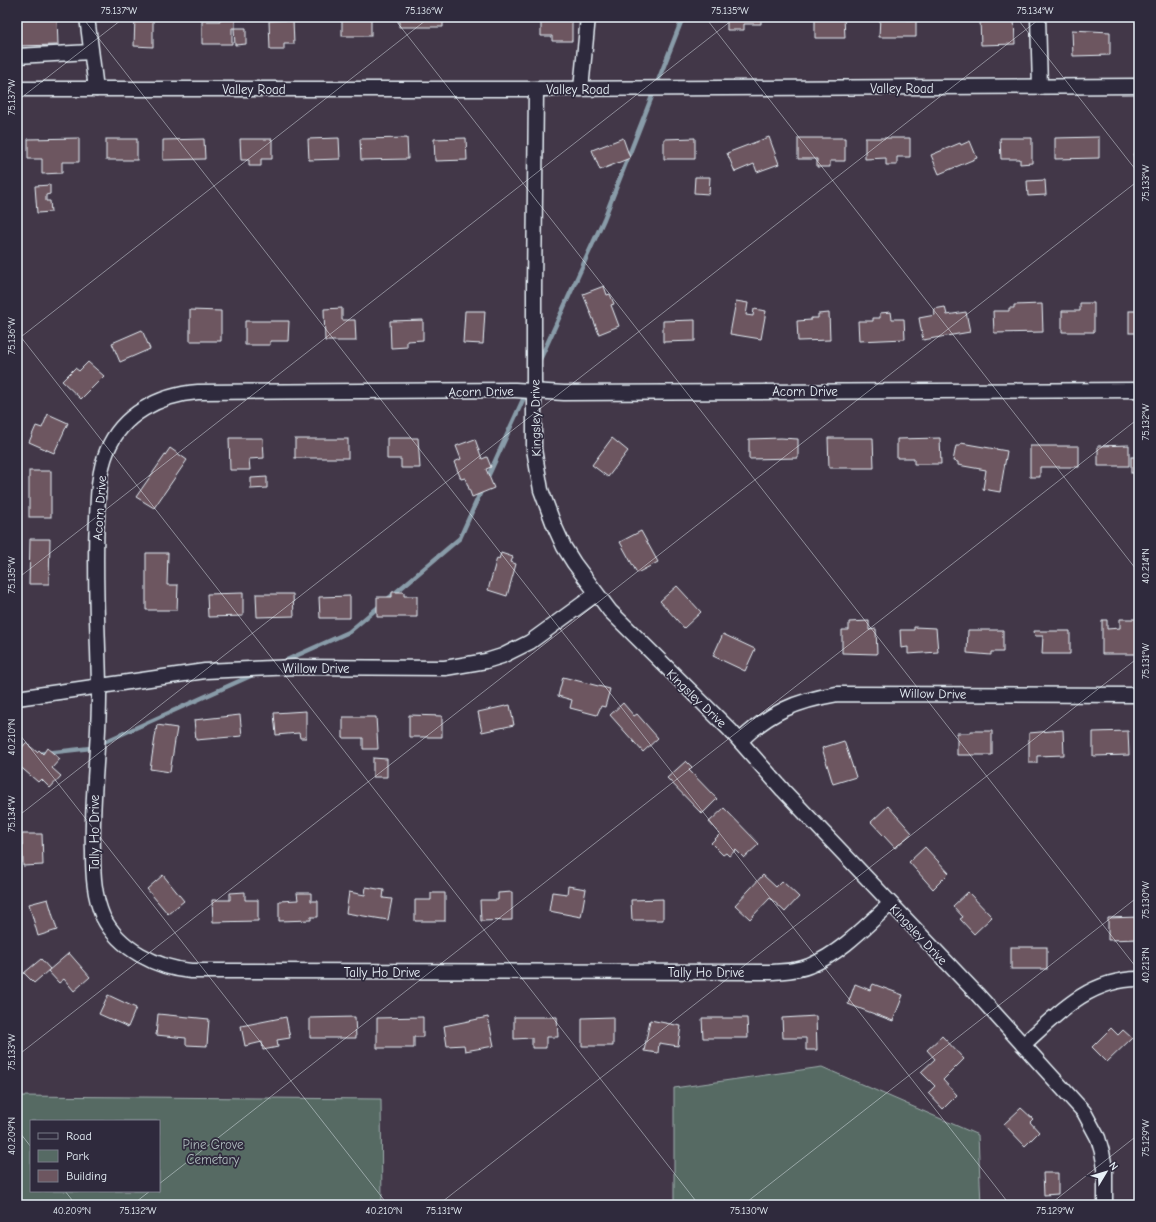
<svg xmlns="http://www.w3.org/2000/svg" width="1156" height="1222" viewBox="0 0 1156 1222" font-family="'Comic Neue',sans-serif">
  <rect width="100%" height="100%" fill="#423748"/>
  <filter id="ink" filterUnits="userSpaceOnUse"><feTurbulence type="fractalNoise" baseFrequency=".025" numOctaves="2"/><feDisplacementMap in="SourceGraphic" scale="8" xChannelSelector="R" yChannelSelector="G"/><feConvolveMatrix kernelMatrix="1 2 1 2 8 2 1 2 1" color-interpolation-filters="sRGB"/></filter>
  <g filter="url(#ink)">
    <g fill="#566a64" stroke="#9faeae" fill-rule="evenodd">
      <path d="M822,1067L978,1135L981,1205H674V1088Z"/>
      <path d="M17,1096L381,1099L382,1205H17ZM31,1121H159V1191H31Z"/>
    </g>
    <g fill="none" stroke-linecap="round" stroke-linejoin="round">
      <g stroke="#899ca9" stroke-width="4.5">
        <path d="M538,364L604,219L683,17"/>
        <path d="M486,481L526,393"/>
        <path d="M280,663L349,632L460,538L482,489"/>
        <path d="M37,754L91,748L257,673"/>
      </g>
    </g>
    <g fill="#6d5660" stroke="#e8f1f8">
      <path d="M17,17H57L58,45L17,46Z"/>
      <path d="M135,17H153V47L134,46Z"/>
      <path d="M248,17H268V19L248,20Z"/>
      <rect x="342" y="17" width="29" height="19"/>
      <path d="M399,17H448V18H443V27H399Z"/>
      <path d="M541,17H572V41H552V36H541Z"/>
      <path d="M727,17H761V24H744V30H727Z"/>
      <path d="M815,17H844L845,38H815Z"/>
      <path d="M880,17H908L907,20H916V37H879Z"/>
      <path d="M1000,17H1014L1015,44L981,45L980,21L1000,20Z"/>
      <path d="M220,19H235V28H232V44H202V21H220Z"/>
      <path d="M293,20L294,44H284V50H270L269,21Z"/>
      <path d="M234,28H246V44L235,45Z"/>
      <path d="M1072,30L1110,32V55L1073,56Z"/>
      <path d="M769,137L779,164L757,172L754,164L735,172L727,153Z"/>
      <path d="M1099,137V158L1055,159V138Z"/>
      <path d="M79,138V162H62V173L42,174V159H28V139Z"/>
      <path d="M339,138L340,159L309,160L308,139Z"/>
      <path d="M407,138L408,159L361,160L360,139Z"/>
      <path d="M466,138L467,160L435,161L434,139Z"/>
      <path d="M623,138L630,158L600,170L592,150Z"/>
      <path d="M695,138V159H664V139Z"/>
      <path d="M798,138H845V161H830V167H817V159H798Z"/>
      <path d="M865,138H910V157H897V165H886V158L865,159Z"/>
      <path d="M1000,138H1032V163L1020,164V159H1001Z"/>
      <rect x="106" y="139" width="31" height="21"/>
      <path d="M204,139L205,159L163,160V140Z"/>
      <path d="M240,139H272V159H261V166H249V160H241Z"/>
      <path d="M970,141L977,158L939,174L931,155L960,143L961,145Z"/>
      <path d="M1139,152V170L1133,154Z"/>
      <path d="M695,177H710L709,194L694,193Z"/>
      <path d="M1045,180L1046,195L1028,196L1027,181Z"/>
      <path d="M50,185V194L46,195V201H50L51,212L37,213L35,186Z"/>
      <path d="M604,286L607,295L610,294L614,304L611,305L619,326L599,334L583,294Z"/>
      <path d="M736,301L748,303L746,315L753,316L754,309L766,311L761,339L730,334Z"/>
      <path d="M1080,303H1094V332H1062V311H1080Z"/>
      <path d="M1042,304L1043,332L994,333L993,311H1009V308H1014V305Z"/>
      <path d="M945,307L947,315L966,312L970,332L923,340L919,318L935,315L934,309Z"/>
      <path d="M342,308V320H355L356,341H325L324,309Z"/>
      <path d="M190,310L221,311V341H190Z"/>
      <path d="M465,311H485L483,344L463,343Z"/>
      <rect x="1129" y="311" width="10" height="22"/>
      <path d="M891,312L892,319H904L905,339L859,341L858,321H873V318H880V313Z"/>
      <path d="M829,313L830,340L798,341L797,321L811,320V318H818V314Z"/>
      <path d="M423,320V340L407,341V347L391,348L390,321Z"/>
      <path d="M695,320V341L663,342V321Z"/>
      <path d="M245,321H289L288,341H270V345H245Z"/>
      <path d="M142,330L150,349L120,362L112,343Z"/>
      <path d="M88,362L104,376L81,399L62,381L75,368L79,371Z"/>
      <path d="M48,414L68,423L54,453L29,442L36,426L42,428Z"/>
      <path d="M229,438H263L264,458L249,459L250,470H230Z"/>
      <path d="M387,438H418L420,468H401V459H387Z"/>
      <path d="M612,438L628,451L608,477L592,465Z"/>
      <path d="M781,438L798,439V458L749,459V439Z"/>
      <path d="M828,438H873L874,468H829Z"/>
      <path d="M940,438L941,464H914V458H897V439Z"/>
      <rect x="295" y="439" width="53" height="19"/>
      <path d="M475,439L482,459L487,457L491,467L486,469L494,488L472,497L465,478L461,479L454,462L461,459L456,446Z"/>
      <path d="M961,443L1007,451L1000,492L983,489L986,470L958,465V462L953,461L956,446H960Z"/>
      <path d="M1129,445V466H1098V446Z"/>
      <path d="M1030,446H1079V467H1040V477H1030Z"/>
      <path d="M170,448L187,460L154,508L136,497Z"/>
      <rect x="1131" y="457" width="8" height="16"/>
      <rect x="29" y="471" width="22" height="46"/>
      <path d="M267,477V488L251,489V478Z"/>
      <path d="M641,531L658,562L637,573L620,542Z"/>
      <path d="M30,539H50L49,584H29Z"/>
      <path d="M146,553H168L167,585H178L177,610H146Z"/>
      <path d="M501,553L513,557L511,562L516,564L507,596L488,590L497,558L499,559Z"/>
      <path d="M677,586L701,612L684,628L660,601Z"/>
      <path d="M392,592H404V596H417V617H377V597H392Z"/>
      <path d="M243,593V616L208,617L207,594Z"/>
      <path d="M256,594H293L294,616L257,617Z"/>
      <path d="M350,596V618H320L319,597Z"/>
      <path d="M1120,619H1137V654H1102V620H1107V629L1120,628Z"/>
      <path d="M869,621V630L876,629L877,654L842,653V630H849V622Z"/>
      <path d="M914,627L936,628L938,652L908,654V647L901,648L900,630H914Z"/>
      <path d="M968,630H1003V652H991V655L967,653Z"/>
      <path d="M1034,631H1070V654H1042L1043,636H1035Z"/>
      <path d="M723,634L755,649L745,671L713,656Z"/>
      <path d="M563,677L610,689L605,707L601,706L597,715L570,708L572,700L558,696Z"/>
      <path d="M623,703L634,716L637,714L658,738L643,752L610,715Z"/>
      <path d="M510,705L514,725L482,732L478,712Z"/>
      <path d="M306,711V738H300L299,733L276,735L274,713Z"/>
      <path d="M240,715L242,736L196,740L194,720Z"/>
      <path d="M409,715L442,716V737H409Z"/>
      <path d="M343,717H376L378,749H363V738H343Z"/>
      <path d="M157,725L177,728L170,772L150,769Z"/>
      <path d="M1063,730L1064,755L1037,756V763H1029V733Z"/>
      <path d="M971,731H992V755H957V733H971Z"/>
      <path d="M1128,731L1129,755L1093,756V732Z"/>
      <path d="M844,741L856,777L833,784L822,748Z"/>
      <path d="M26,743L37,752L39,750L43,754L47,748L60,759L52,768L61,776L50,788L41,779L38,782L17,764V753Z"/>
      <path d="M373,758L387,759V777H373Z"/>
      <path d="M686,761L692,767L689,770L717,799L702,814L667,778Z"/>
      <path d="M888,806L912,833L895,848L871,822Z"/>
      <path d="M724,808L759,844L744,858L736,850L729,856L726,853L723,855L711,843L720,834L709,822Z"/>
      <path d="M22,834H42L43,865L23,866Z"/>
      <path d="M925,847L949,873L933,889L909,862Z"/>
      <path d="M163,875L184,901L168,914L147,889Z"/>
      <path d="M763,875L776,887L782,881L799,897L785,912L770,898L750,919L735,905Z"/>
      <path d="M568,886L586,889L581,917L549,911L552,892L567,894Z"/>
      <path d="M366,887L384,890L383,898L392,899L388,920L346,913L349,892L365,895Z"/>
      <path d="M245,892V900H258V921L213,922L212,900H230V893Z"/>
      <path d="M512,892V920L481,921L480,900H498V893Z"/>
      <path d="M968,892L992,917L974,934L960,919L963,917L953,906Z"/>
      <path d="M297,893H311V901H318V917H311V920L279,921V901L298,900Z"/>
      <path d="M431,893H445V921H415V900H431Z"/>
      <path d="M48,899L57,930L38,936L29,904Z"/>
      <path d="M663,899V920H632L631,900Z"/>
      <path d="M1139,917V939L1108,940V918Z"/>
      <rect x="1011" y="947" width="36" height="22"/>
      <path d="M69,953L90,977L74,991L64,979L59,983L48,971Z"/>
      <path d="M41,959L50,969L34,983L24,973Z"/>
      <path d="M855,984L870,990L873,984L903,995L893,1021L848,1004Z"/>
      <path d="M108,995L136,1008L128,1027L99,1014Z"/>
      <path d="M158,1014L209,1019L207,1046L186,1045V1038L156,1035Z"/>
      <path d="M816,1016L817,1050H806V1038H783L782,1018Z"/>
      <path d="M286,1017L290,1038L277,1040L278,1047L263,1050L262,1042L245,1046L241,1026Z"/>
      <path d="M355,1017L356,1038H310V1018Z"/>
      <path d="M423,1017V1037H414V1048H377V1018Z"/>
      <path d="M488,1017L494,1046L465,1051L464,1045L447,1046L444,1026Z"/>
      <path d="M514,1017H557L558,1037H546V1048H532V1038L514,1039Z"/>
      <path d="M613,1017V1046H582V1018Z"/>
      <path d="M702,1018H747L748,1038H703Z"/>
      <path d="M650,1020L681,1026L678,1046L659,1043L658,1053L644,1051Z"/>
      <path d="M1111,1028L1118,1035L1123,1030L1132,1038L1107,1062L1092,1047Z"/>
      <path d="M942,1036L964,1059L943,1080L957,1095L943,1109L928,1093L935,1086L921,1072L935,1059L927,1050Z"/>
      <path d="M1021,1108L1033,1119L1030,1122L1039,1132L1025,1146L1004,1124Z"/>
      <path d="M1043,1173H1058V1194L1044,1195Z"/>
    </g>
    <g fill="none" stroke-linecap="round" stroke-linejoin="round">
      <defs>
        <g id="minor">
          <path d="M87,17L96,89"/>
          <path d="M1038,17L1040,87"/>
          <path d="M17,56L91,52"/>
          <path d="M17,89H536L1139,86"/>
          <path d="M536,89L534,291V449L541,490L554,525L564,547L574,563L610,611L730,730L783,790L977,994L1084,1112L1098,1138L1102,1152L1105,1168V1205"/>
          <path d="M581,89L588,17"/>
          <path d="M17,698L205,671L295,667L445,668L486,661L502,656L530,642L596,594"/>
          <path d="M740,741C770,712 796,701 837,694L1139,695"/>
          <path d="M890,904C866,926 841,953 809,966C798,971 785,971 773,972L191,971C157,968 119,949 103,917C94,896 93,875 93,852C91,797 100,741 99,686C98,630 94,575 97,519C98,497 98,473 107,451C122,414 160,395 198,392L515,390L564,393L1139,390"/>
          <path d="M1023,1045C1057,1014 1089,979 1139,979"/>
        </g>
      </defs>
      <use href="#minor" stroke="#e8f1f8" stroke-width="17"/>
      <use href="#minor" stroke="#2f2a3d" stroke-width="14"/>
    </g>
  </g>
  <path fill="none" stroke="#e8f1f8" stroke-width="1" stroke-opacity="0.45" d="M82,17L1010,1205M393,17L1139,971M705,17L1139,573M1016,17L1139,174M17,101L125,17M17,332L699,1205M17,340L430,17M17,579L736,17M17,731L388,1205M17,817L1042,17M17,1056L1139,180M17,1129L31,1147M159,1184L1139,418M65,1191L76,1205M132,1205L150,1191M438,1205L1139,657M743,1205L1139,896M1049,1205L1139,1134"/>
  <g text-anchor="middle" stroke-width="3.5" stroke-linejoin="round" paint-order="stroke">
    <g font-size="13" fill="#e8f1f8" stroke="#2f2a3d">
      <text x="902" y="93">Valley Road</text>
      <text x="254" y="94">Valley Road</text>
      <text x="578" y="94">Valley Road</text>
      <text transform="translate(481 391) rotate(-1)" y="5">Acorn Drive</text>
      <text x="805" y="396">Acorn Drive</text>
      <text transform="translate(535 418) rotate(-91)" y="5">Kingsley Drive</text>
      <text transform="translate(99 508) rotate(-86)" y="5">Acorn Drive</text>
      <text x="316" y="673">Willow Drive</text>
      <text transform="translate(933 693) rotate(1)" y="5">Willow Drive</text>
      <text transform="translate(697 698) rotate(44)" y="5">Kingsley Drive</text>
      <text transform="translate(94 833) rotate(-90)" y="5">Tally Ho Drive</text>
      <text transform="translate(919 934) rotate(47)" y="5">Kingsley Drive</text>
      <text x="382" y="977">Tally Ho Drive</text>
      <text x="706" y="977">Tally Ho Drive</text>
    </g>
    <g font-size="13" fill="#aebbbd" stroke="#2f2a3d">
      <text x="213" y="1149">Pine Grove<tspan x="213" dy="15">Cemetary</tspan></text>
    </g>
  </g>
  <rect width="1156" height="1222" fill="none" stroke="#2f2a3d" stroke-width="44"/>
  <rect x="30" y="1120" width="130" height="72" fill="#2f2a3d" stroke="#797a88"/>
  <rect x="38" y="1133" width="20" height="6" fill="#2f2a3d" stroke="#797a88"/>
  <text x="66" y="1140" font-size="12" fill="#e8f1f8">Road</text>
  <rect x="38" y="1150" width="20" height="12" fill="#566a64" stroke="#797a88"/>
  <text x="66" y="1160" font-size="12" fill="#e8f1f8">Park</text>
  <rect x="38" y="1170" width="20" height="12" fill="#6d5660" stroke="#797a88"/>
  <text x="66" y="1180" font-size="12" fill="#e8f1f8">Building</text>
  <g transform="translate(1106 1172) rotate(52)" stroke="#2f2a3d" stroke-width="3" paint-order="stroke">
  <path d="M0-3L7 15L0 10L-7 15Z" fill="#e8f1f8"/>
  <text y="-6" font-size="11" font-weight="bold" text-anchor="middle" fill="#e8f1f8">N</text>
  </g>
  <rect x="22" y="22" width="1112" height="1178" fill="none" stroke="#e8f1f8" stroke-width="1.5"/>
  <g font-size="10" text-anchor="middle" fill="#e8f1f8">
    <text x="119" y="14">75.137°W</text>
    <text x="424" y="14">75.136°W</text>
    <text x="730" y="14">75.135°W</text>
    <text x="1035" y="14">75.134°W</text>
    <text transform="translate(11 97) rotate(-90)" y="4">75.137°W</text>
    <text transform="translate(1145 183) rotate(-90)" y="4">75.133°W</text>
    <text transform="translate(11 336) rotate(-90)" y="4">75.136°W</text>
    <text transform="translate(1145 422) rotate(-90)" y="4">75.132°W</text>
    <text transform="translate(1145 566) rotate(-90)" y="4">40.214°N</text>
    <text transform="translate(11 575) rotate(-90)" y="4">75.135°W</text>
    <text transform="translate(1145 661) rotate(-90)" y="4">75.131°W</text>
    <text transform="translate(11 737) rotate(-90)" y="4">40.210°N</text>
    <text transform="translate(11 814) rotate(-90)" y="4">75.134°W</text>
    <text transform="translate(1145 900) rotate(-90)" y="4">75.130°W</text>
    <text transform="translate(1145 965) rotate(-90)" y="4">40.213°N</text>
    <text transform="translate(11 1052) rotate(-90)" y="4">75.133°W</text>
    <text transform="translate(11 1136) rotate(-90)" y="4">40.209°N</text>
    <text transform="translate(1145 1138) rotate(-90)" y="4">75.129°W</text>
    <text x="72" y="1214">40.209°N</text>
    <text x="138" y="1214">75.132°W</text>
    <text x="384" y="1214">40.210°N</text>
    <text x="444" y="1214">75.131°W</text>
    <text x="749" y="1214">75.130°W</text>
    <text x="1055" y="1214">75.129°W</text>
  </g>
</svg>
